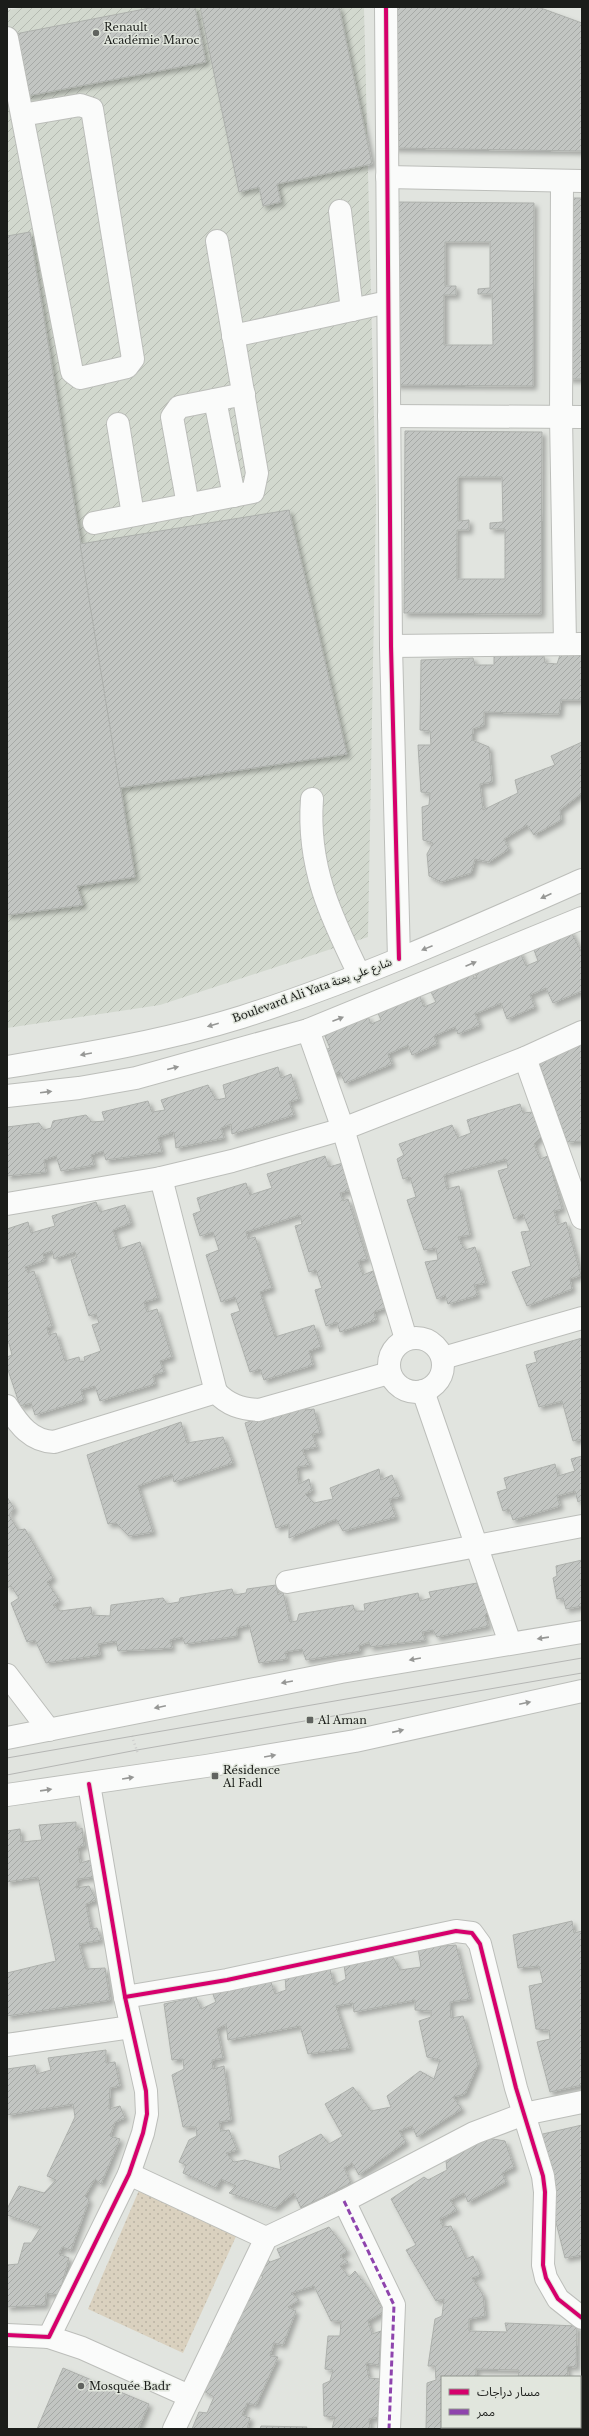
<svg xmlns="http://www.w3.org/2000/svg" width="589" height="2436" viewBox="0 0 589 2436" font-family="'Libre Baskerville','Noto Sans Arabic',serif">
  <defs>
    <pattern id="industrial-furrows" width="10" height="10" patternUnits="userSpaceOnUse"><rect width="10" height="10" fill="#d2d8ce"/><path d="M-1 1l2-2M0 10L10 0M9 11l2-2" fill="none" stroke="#b4b9b0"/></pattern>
    <pattern id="grass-dots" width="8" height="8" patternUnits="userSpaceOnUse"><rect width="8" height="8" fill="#dad1bf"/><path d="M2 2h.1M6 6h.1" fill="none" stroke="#bab3a4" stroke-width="1.8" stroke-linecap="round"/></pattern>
    <pattern id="building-hatch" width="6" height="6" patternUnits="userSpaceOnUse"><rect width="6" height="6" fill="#c2c5c2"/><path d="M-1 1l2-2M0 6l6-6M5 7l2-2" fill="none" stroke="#a6a9a6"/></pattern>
    <filter id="shadow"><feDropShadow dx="3.5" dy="3.5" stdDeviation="2" flood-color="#0004"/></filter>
  </defs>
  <rect width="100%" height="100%" fill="#e1e4df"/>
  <path fill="url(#industrial-furrows)" d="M25,7H364L376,501L368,937L160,1005L7,1028V10Z"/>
  <path fill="url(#grass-dots)" d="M140,2188L238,2232L183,2353L88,2309Z"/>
  <g fill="url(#building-hatch)" stroke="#adb0ac" fill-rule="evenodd" filter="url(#shadow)">
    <path d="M155,7H195L206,62L27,96L15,34Z"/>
    <path d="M200,7H339L372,164L277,184L281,202L263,206L259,187L239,192Z"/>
    <path d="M393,7H538L582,23V151L393,148Z"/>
    <path d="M569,198H582V379H568Z"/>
    <path d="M396,202L534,203L533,386L395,385ZM445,242H490V288L478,289V294H492L493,345H444V295H456V286H445Z"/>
    <path d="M30,232L135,877L77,886L83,905L7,915V236Z"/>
    <path d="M405,431L542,432L541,614L404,613ZM458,477H502L503,522L490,523V529H505V579H457V530H469V520L458,521Z"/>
    <path d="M289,510L347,754L120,788L80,544Z"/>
    <path d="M560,655H582V700H561L559,714L484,712V725L473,729L472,740L489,747L492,782L480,784L483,810L518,793L515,780L555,765L551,756L582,742V793L560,810L561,820L534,835L527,825L504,839L509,849L489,862L475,859L471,873L441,882L429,876L427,854L433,843L423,840L422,807L429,805L430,793L421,792L418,745H431L430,731L420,730L421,660L473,658L475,665H494V656H544L545,663L557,664Z"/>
    <path d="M570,930L582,953V991L553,1003L546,988L530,995L535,1007L507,1019L501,1003L475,1014L480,1025L458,1034L455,1027L434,1036L437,1044L412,1055L408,1045L388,1054L392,1064L345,1083L340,1072L332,1075L322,1051L330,1048L324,1034L368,1016L371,1024L381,1020L377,1011L419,994L424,1007L436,1002L430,990L471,972L475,979L477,978L473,969L519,950L526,966L538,961L533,947Z"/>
    <path d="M582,1045V1141L567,1142L537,1057Z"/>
    <path d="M278,1067L281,1078L291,1074L299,1099L289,1102L294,1115L232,1134L231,1124L221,1128L224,1138L176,1148L174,1132L158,1137L162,1152L106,1160L103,1151L91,1155L94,1165L61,1171L56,1156L44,1160L46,1172L7,1176V1127L39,1123L44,1130L51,1128L53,1121L86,1115L92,1122L105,1121L102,1112L148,1101L152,1112L165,1110L161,1100L208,1085L216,1100L226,1098L223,1085Z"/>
    <path d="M520,1104L523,1113L533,1112L542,1136L534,1144L540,1159L548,1156L562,1209L554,1211L558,1225L566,1222L581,1275L570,1279L572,1289L527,1306L512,1272L531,1266L521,1232L530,1231L523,1214L514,1219L498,1171L508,1168L506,1159L444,1175L447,1189L459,1186L470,1235L458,1237L465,1250L475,1247L486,1283L474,1285L478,1295L448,1304L445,1295L437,1299L425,1262L438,1260L436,1248L424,1250L407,1200L416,1197L410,1177L403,1179L397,1159L404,1155L399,1144L452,1125L458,1138L471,1133L467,1120Z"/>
    <path d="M325,1156L329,1167L343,1163L351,1190L340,1193L343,1201L348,1199L367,1259L358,1261L363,1275L373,1271L385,1308L374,1312L376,1320L340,1332L337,1322L326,1326L315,1290L322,1288L316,1270L309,1272L295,1226L302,1224L300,1215L246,1232L248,1239L255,1237L272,1288L260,1292L275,1337L314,1325L321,1347L309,1351L313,1365L264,1380L260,1369L250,1372L231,1314L240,1311L235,1297L221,1302L206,1255L219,1250L213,1232L200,1236L193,1214L201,1211L197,1198L246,1183L250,1195L272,1188L267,1174Z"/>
    <path d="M96,1202L100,1212L125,1205L131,1223L113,1230L119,1249L140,1242L158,1298L144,1302L147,1312L157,1309L172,1357L160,1361L164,1372L153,1375L155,1384L100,1401L95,1386L81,1390L84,1400L35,1415L31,1403L20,1406L7,1367V1357L12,1355L9,1343H7V1229L28,1222L31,1233L55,1226L52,1216ZM52,1251L54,1259L75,1252L77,1257L71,1260L89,1316L96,1314L99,1323L92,1325L101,1351L84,1357L85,1361L80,1362L79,1357L65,1361L56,1333L49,1335L47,1328L52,1326L34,1271L28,1273L25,1267L45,1260L43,1254Z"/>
    <path d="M582,1338V1439L573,1441L562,1401L539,1407L526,1365L537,1362L534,1352Z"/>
    <path d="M303,1403L306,1410L314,1409L320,1433L312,1434L317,1447L302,1450L310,1465L297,1467L299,1484L309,1479L312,1491L305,1494L314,1503L333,1499L330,1488L379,1469L381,1480L392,1475L401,1497L389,1499L396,1517L343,1531L336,1519L289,1538V1524L276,1528L245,1423Z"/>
    <path d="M181,1422L187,1443L223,1437L233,1463L174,1482L172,1474L138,1486L153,1532L129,1536L116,1523L108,1524L87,1455Z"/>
    <path d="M582,1456V1500L578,1502L575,1491L557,1496L560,1506L513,1520L509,1509L503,1511L497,1492L507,1489L504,1478L555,1464L558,1476L575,1471L571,1459Z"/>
    <path d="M7,1497L14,1508L9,1515L18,1530L25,1529L53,1578L47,1582L60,1601L53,1605L60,1611L91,1607L92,1615L110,1616L111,1605L163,1598L167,1604L179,1602L180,1598L232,1589L234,1595L246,1593L247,1589L276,1585L278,1595L283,1592L290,1622L297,1621L299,1614L353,1605L355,1611H365L364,1604L418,1593L420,1601L431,1598L429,1592L477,1583L479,1591L485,1588L491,1613L485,1615L488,1626L437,1637L433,1630L422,1632L425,1640L370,1647L369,1642L359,1646L360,1651L306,1660L302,1649L285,1652L287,1659L259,1663L249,1625L237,1628V1636L185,1644L182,1637L170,1640L172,1648L118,1651L116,1641L98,1644L100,1655L46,1663L35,1640L27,1642L11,1603L19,1598L11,1586L7,1588Z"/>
    <path d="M582,1560V1606L566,1609L563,1598L557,1599L553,1578L557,1576L556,1566Z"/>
    <path d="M76,1822V1831L82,1828L84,1846L78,1847L80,1863L91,1860L93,1877L78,1879L76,1888L89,1886L96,1900L86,1904L91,1929L97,1928L101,1940L79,1944L86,1969L105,1968L110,2000L7,2016V1973L56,1961L38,1877L7,1882V1831L20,1829L21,1842L42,1840L39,1825Z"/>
    <path d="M572,1921L574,1933L582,1931V2085L550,2092L537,2042L550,2039L549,2030L536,2029L529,1986L543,1983L539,1966L518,1968L513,1935Z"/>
    <path d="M456,1945L470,1999L450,2002L451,2018L463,2016L478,2064L465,2094L453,2097L462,2109L417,2137L412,2126L399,2131L406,2142L359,2175L352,2163L344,2168L351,2183L301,2208L294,2193L275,2208L229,2193L236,2186L221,2179L216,2188L183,2173L186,2165L179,2162L189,2140L197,2136L196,2127H183L172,2075L184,2069L183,2059L172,2060L164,2004L196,1997L201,2009L216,2002L212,1992L271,1982L275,1994L286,1990L285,1976L330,1969L334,1985L346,1979L344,1965L393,1957L400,1970L421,1967L418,1948ZM415,2000V2010L431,2011V2017L419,2021L427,2057L440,2060L434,2079L420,2071L387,2096L391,2107L371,2111L353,2087L325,2104L343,2136L329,2144L321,2134L279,2156L281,2170L245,2160L234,2162L226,2153L237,2150L229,2130L221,2131L219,2122L231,2120L224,2066L213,2069L212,2060L223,2058L217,2029L226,2024L228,2040L300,2026L308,2054L350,2048L336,2006L353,2003L354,2012Z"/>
    <path d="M106,2050V2063L115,2062L120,2086L110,2088L109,2109L120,2106L125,2118L115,2122L110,2136L120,2139L101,2184L95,2179L85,2196L89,2200L71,2250L62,2247L59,2254L69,2258L59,2295L46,2293L45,2305L7,2307V2265L18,2264L24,2243H31L41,2227L7,2215V2209L19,2186L44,2193L56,2180L47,2176L75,2117L73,2104L7,2115V2069L35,2065L37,2074L51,2070L48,2058Z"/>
    <path d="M582,2125V2255L565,2258L534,2136Z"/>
    <path d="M487,2138L505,2141L514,2167L502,2173L506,2182L468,2202L464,2193L450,2200L457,2210L440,2219L443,2227L451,2226L466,2259L473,2256L481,2275L472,2278L483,2295L485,2316L469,2319V2331L507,2332L505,2323L577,2326L576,2367L567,2366L568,2377H518L519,2370L476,2369V2377H442V2427H483V2429H426L427,2383L436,2380L435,2366H428L435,2319L442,2316L444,2299L436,2301L406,2250L416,2245L391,2199L424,2177L428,2180L447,2170L446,2161Z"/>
    <path d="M329,2227L347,2251L340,2256L348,2262L340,2266L349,2277L355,2271L385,2311L368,2321L372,2334L381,2331L379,2365L366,2363L369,2378L380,2379L378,2417L369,2419L370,2429H332L335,2417L324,2416L323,2384L330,2381L333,2370L325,2369L328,2336H340L341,2321H331L314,2286L291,2293L299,2300L288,2307L296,2311L283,2345L274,2343L270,2356L278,2357L256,2405L247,2403L242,2415L250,2418L247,2429H192L199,2412L207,2413L214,2397L202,2390L222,2342L230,2344L233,2333L225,2330L246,2286L256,2285L263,2277L255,2268L267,2259L270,2262L281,2258L277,2249Z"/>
    <path d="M63,2368L149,2404L138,2429H37Z"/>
    <path d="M261,2426L307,2427L306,2429H260Z"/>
    <path d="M523,2427H575V2429H530Z"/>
  </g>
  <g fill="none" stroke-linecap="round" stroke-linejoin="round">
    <defs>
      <g id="minor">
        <path d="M386,7L391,646L399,959"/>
        <path d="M7,38L72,372L80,378L127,367L133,359L92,109L80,105L22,115"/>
        <path d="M387,177L582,181"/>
        <path d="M562,181L561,417L565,644"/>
        <path d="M340,211L352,310"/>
        <path d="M233,336L388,302"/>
        <path d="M215,400L234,496"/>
        <path d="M389,416L582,417"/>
        <path d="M118,424L133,515"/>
        <path d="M188,505L172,417L179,407L244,394"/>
        <path d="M94,523L253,492L257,473L217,241"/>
        <path d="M391,646L582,644"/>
        <path d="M312,799C307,866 330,915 359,974"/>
        <path d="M308,1030L343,1129L406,1339"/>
        <path d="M525,1058L582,1218"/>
        <path d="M7,1067C86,1054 165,1041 242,1017C358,980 471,929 582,880"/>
        <path d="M7,1096L79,1088L136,1078L308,1030L582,918"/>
        <path d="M161,1178L216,1392"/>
        <path d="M7,1204L161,1178L232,1161L343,1129L525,1058L582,1032"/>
        <circle cx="416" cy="1365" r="27"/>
        <path d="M443,1358L582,1318"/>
        <path d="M423,1391L510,1643"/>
        <path d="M7,1406C19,1425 31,1441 54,1442L216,1392C228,1405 241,1409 259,1410L389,1373"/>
        <path d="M287,1582L582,1526"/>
        <path d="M7,1675L49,1730"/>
        <path d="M7,1738L341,1672L582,1632"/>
        <path d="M7,1795L206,1766L355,1741L582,1691"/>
        <path d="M125,1997L227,1980L456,1931L472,1933L480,1944L516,2088L543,2176L545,2192L543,2265L546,2278L558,2299L582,2318"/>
        <path d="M7,2045L131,2027"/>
        <path d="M129,2174L266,2238"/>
        <path d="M344,2201L394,2305L389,2429"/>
        <path d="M7,2335L49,2337L129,2174L143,2133L147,2114L146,2091L125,1997L89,1784"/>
        <path d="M49,2337L82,2348L189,2396"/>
        <path d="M174,2429L266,2238L344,2201L474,2133L524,2114L582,2102"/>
      </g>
    </defs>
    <use href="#minor" stroke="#bcbeba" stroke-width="24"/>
    <path stroke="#cccccb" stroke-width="2.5" stroke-dasharray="1 3" stroke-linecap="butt" d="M132,1736L138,1754"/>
    <use href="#minor" stroke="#fafbfa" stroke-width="22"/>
    <g stroke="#b5b6b4" stroke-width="1">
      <path d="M7,1758L582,1658"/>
      <path d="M7,1775L137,1750L582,1673"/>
    </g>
    <path stroke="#8e44ad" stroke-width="3" stroke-dasharray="6 3" stroke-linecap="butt" d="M344,2201L394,2305L389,2429"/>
    <defs>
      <g id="cycleway">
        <path d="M386,7L391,646L399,959"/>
        <path d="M125,1997L227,1980L456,1931L472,1933L480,1944L516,2088L543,2176L545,2192L543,2265L546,2278L558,2299L582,2318"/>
        <path d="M7,2335L49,2337L129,2174L143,2133L147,2114L146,2091L125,1997L89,1784"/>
      </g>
    </defs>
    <use href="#cycleway" stroke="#e1e6dd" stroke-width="6"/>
    <use href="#cycleway" stroke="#d6006c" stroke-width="4"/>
  </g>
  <defs><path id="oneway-solid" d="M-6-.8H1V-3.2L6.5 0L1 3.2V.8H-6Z"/></defs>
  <g fill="#969795">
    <use href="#oneway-solid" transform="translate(546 896) rotate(156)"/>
    <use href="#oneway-solid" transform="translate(427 948) rotate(158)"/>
    <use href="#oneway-solid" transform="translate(471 964) rotate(-23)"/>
    <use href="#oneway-solid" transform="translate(338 1019) rotate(-21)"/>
    <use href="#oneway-solid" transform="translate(213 1025) rotate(164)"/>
    <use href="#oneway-solid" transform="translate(86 1054) rotate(170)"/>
    <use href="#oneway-solid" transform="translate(173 1068) rotate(-14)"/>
    <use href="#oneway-solid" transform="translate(46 1092) rotate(-7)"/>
    <use href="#oneway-solid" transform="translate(543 1638) rotate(172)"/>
    <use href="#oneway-solid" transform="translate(415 1659) rotate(170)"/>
    <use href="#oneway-solid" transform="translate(287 1682) rotate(170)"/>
    <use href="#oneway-solid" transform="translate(525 1703) rotate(-12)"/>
    <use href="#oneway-solid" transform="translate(160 1707) rotate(168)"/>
    <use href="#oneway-solid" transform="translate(398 1731) rotate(-13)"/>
    <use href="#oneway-solid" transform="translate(270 1756) rotate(-10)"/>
    <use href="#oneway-solid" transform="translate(128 1778) rotate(-9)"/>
    <use href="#oneway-solid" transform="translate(46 1790) rotate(-8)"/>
  </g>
  <g fill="#60635f" stroke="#e1e6dd" stroke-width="1.5">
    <circle cx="96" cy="33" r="4"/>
    <rect x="306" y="1716" width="8" height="8" rx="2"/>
    <rect x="211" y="1772" width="8" height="8" rx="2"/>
    <circle cx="81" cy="2386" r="4"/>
  </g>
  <g text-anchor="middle" stroke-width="3" stroke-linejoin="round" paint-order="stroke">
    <g font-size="11" fill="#1b1d1a" stroke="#e1e6dd" text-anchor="start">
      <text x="104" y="31">Renault<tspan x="104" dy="13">Académie Maroc</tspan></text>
      <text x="318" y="1724">Al Aman</text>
      <text x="223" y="1774">Résidence<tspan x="223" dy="13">Al Fadl</tspan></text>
      <text x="89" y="2390">Mosquée Badr</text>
    </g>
    <g font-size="11" fill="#1b1d1a" stroke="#e1e6dd">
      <text transform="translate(312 990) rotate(-20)" y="4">Boulevard Ali Yata شارع علي يعتة</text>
    </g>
  </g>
  <rect width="589" height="2436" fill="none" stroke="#1b1d1a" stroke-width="16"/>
  <rect x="441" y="2376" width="140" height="52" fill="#e1e6dd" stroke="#92968f"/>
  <rect x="449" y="2389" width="20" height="6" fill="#d6006c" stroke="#92968f"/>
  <text x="477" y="2396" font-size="12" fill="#1b1d1a">مسار دراجات</text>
  <rect x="449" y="2409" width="20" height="6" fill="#8e44ad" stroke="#92968f"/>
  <text x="477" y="2416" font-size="12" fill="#1b1d1a">ممر</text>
</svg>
